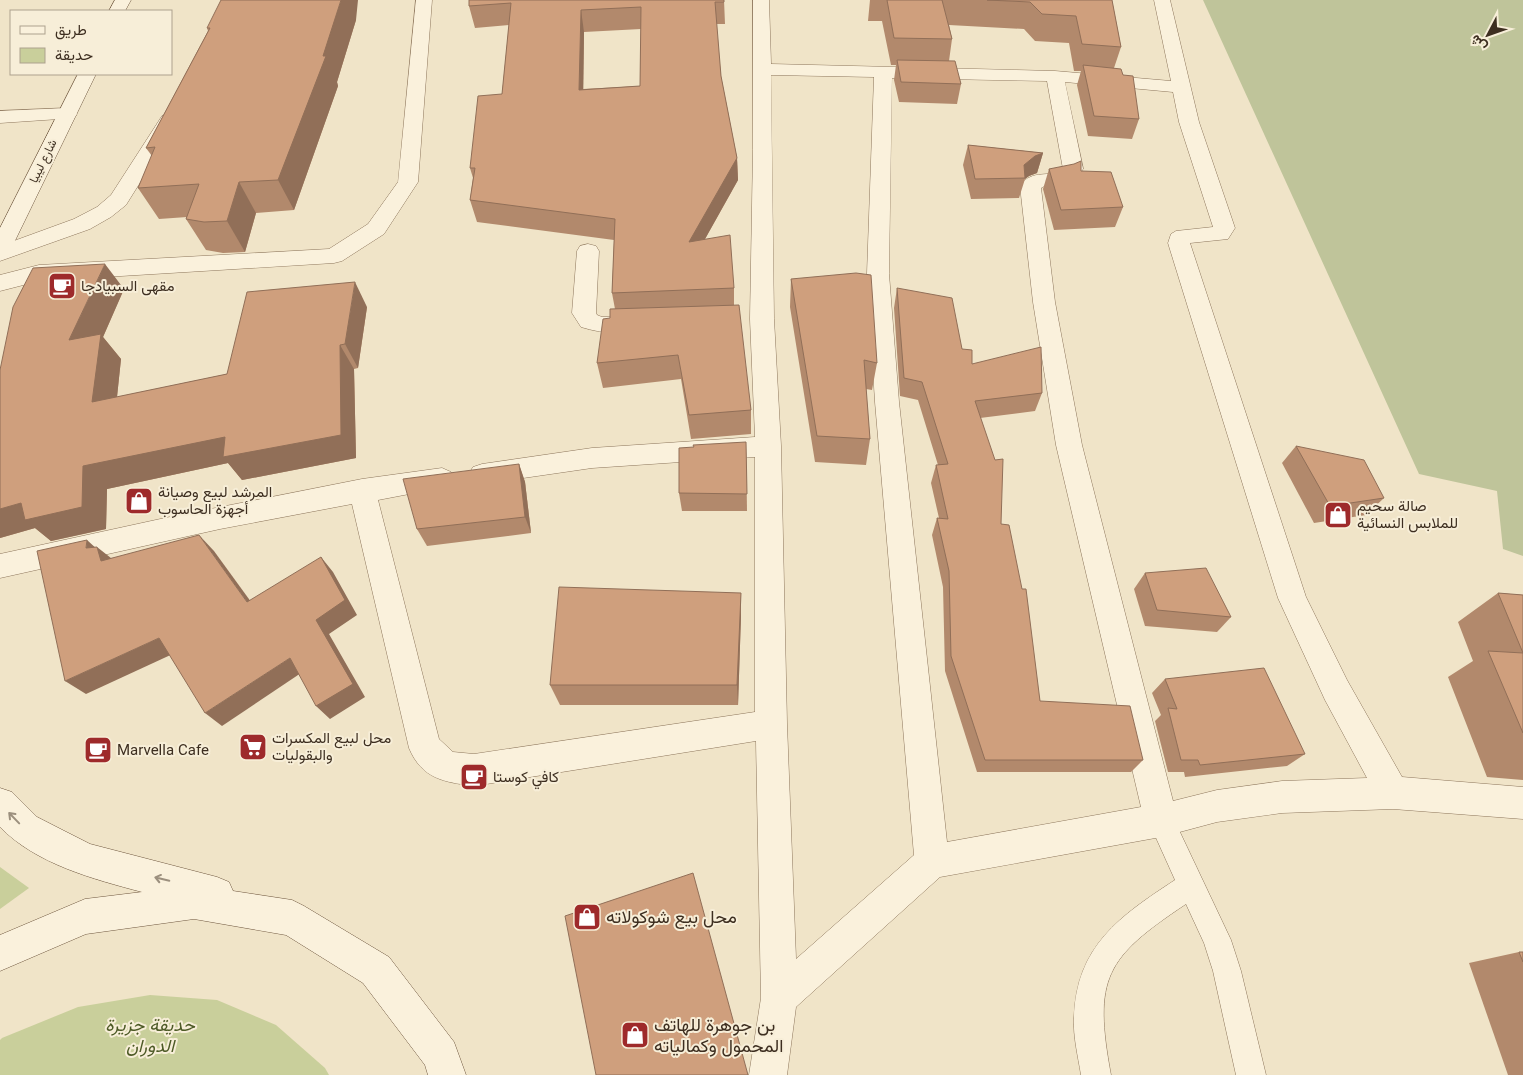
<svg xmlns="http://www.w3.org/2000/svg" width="1523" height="1075" viewBox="0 0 1523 1075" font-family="Georgia,Vazirmatn,serif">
  <rect width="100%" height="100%" fill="#f0e4c8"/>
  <g fill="#c9cf9b">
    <path d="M0,867L29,888L0,909Z"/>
    <path d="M150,995L217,1000L276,1025L325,1068L329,1075H0V1040L2,1038L78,1007Z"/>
  </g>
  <path fill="#bfc49a" d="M1203,0H1523V556L1503,549L1497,491L1419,474Z"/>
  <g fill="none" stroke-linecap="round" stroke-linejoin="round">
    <defs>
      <path id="lane" d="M1161,807L1170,811L1231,940L1241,971L1266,1075H1236L1213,971L1204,943L1186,904C1105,958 1093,978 1111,1075H1081C1078,1056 1073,1037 1074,1018C1076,946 1120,916 1175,880L1148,820L1152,811Z"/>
      <g id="street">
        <path d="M416,0H432L418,182L384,234L342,261L334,263L39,281L0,291V275L39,265L329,249L368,224L398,182Z"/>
        <path d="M753,0H769L771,64L1055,71L1171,81L1154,0H1170L1199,122L1235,228L1228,239L1190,243L1306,597L1347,680L1402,777L1523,787V819L1393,809L1282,813L1217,822L1161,837L940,877L796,1007L787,1075H749L761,998L756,741L474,786C444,782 422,779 409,748L352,504L220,529L0,578V554L165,518L362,479L442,468L451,472L455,479L451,486L378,500L439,739L453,752L474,754L755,712V457L592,468L482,484L473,481L469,474L473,467L482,464L592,448L755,437L750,319L753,150ZM771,75L874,77L867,274L875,402L914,855L796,959L787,724L781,446L774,319ZM892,78L1047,81L1063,169C1050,179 1032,168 1020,186L1033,302L1056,445L1141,807L947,842L899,402L889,274ZM1065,82L1173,92L1179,122L1213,227L1176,231L1171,234L1168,243L1278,598L1325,700L1367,778L1282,781L1217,790L1173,801L1082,445L1055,302L1041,188C1056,178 1068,192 1083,169Z"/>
        <path d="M67,108L74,110L77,114L74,118L0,123V111Z"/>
        <path d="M169,114L176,116L179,120L126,205L111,217L90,229L0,261V246L74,219L97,207L111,195L162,116Z"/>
        <path d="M588,244L596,246L599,251L596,313L597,315L602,317L640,315L648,317L652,323L648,329C626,335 603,334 581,327L572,313L577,251L580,246Z"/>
      </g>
      <g id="secondary">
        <path d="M115,0H131L125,11H109Z"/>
        <path d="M78,74H96L11,249L8,254L0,256V228Z"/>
        <path d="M0,788L12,792L37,817L90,844L217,877L229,882L233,891L292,900L304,906L389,957L454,1042L466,1075H428L425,1065L363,983L286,935L194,919L86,934L0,971V935L85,899L142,892C93,879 36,864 0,827Z"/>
      </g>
    </defs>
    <use href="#lane" stroke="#8d765c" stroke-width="1"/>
    <use href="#street" stroke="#8d765c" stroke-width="1"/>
    <use href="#secondary" stroke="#6f573f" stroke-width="1"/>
    <use href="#lane" fill="#faf1dc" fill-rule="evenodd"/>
    <use href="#street" fill="#faf1dc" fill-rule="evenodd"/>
    <use href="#secondary" fill="#faf1dc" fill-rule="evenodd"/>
  </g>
  <g fill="#b2896c" fill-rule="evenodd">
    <path d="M469,0H724L725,24H716L721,76L737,158L738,180L705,239L734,288V305L751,410V434L691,439L681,379L603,388L597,363L610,318L615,309L612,293L614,240L477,222L470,200L473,178L470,168L502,94L509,25L475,28L469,6ZM641,29L640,86L583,89L584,32Z"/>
    <path d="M870,0H1112L1121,47L1114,68L1123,75L1139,119L1132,139L1088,136L1077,85L1081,71H1074L1069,43L1035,41L1024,29L949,25L952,39L949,61L961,84L957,104L899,102L894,80L896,65H891L882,21H868Z"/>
    <path d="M356,20L337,82L338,86L294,210L256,213L245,252L223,253L206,250L186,219L187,217L159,219L138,188L152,156L146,148L208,31L207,28Z"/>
    <path d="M968,145L1043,153L1037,173L1029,176L1025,179L1019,198L971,199L963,165Z"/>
    <path d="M1049,169L1081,171L1123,207L1115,227L1054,230L1043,189Z"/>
    <path d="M791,279L877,363L872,390L866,389L870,439L866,465L815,462L790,307Z"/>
    <path d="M897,288L962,349L972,364L1042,393L1035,411L980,418L1001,524L1040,701L1143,760L1131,772H977L945,671L943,587L932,535L937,518H939L931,483L936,465H938L918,400L900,396L894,308Z"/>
    <path d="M124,289L103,337L121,359L117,397L227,374L367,307L358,368L354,369L356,458L242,480L228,463L107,489L106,529L51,541L35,528L0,538V370Z"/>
    <path d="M746,442L747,511H682L679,493Z"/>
    <path d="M1296,446L1384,498L1366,515L1314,523L1282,463Z"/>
    <path d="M519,464L525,482L531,533L427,546L417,529Z"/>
    <path d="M1145,573L1231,617L1217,632L1145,626L1134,589Z"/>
    <path d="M741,593V615L738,705H560L550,685Z"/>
    <path d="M1498,593L1523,595V780L1487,777L1448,677L1473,661L1458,622Z"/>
    <path d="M1165,679L1305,754L1287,766L1185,777L1184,772H1168L1155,721L1161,715L1152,693Z"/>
    <path d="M1519,952H1523V1075H1508L1469,963Z"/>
  </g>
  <g fill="#916f58">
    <path d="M341,0H358L356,20L337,82L338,86L294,210L278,180Z"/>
    <path d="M581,10L584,32L583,112L579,90Z"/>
    <path d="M1043,153L1037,173L1029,176L1025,179L1024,165L1035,156Z"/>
    <path d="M737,158L738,180L691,264L689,242Z"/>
    <path d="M239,182L256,213L245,252L227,221Z"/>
    <path d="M105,264L124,289L103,337L121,359L114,425L92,402L69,340Z"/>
    <path d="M355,282L367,307L358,368L345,344Z"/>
    <path d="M340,345L354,369L356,458L242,480L228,463L107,489L106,529L51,541L35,528L0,538V509L21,503L83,466Z"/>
    <path d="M519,464L525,482L531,533L525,517Z"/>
    <path d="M199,535L214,551L262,617L247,602Z"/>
    <path d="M87,540L98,550L97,547L116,562L119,576L86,548Z"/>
    <path d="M321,557L333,572L357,615L329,634L365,697L330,719L316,706V620Z"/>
    <path d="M741,593V615L738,705L737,685Z"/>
    <path d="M159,638L177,652L86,694L65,681Z"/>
    <path d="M290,658L304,671L222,726L205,713Z"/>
  </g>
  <g fill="#cf9f7d" stroke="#916f58" fill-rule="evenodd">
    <path d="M221,0H341L323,56H326L278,180L239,182L227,221L204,222L186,219L199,184L138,188L155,147L146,148L210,28H207Z"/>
    <path d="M469,0H724V2H715L721,76L737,158L689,242L730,235L734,288L612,293L615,219L470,200L475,168H470L478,96L502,94L511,3L469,6ZM641,7L640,86L579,90L581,10Z"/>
    <path d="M887,0H942L952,39L894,38Z"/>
    <path d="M987,0H1112L1121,47L1082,44L1076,16L1042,14L1030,2Z"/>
    <path d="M897,60L955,61L961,84L901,82Z"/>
    <path d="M1083,65L1121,69L1123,75L1133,76L1139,119L1094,116Z"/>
    <path d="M968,145L1043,153L1035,156L1024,165L1025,178L975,179Z"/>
    <path d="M1081,161V171L1111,172L1123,207L1061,210L1049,169L1074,164Z"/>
    <path d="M105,264L69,340L101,334L92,402L227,374L247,292L355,282L345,344L340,345L341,435L223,457L225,437L83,466L82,507L25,520L21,503L0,509V370L13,307L33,268Z"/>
    <path d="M856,273L871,275L877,363L864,360L870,439L817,436L791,279Z"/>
    <path d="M897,288L952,298L962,349L972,350V364L1041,347L1042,393L975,401L995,460L1003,459L1001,524L1009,525L1022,589H1026L1040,701L1130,706L1143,760H985L951,656L949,571L937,518L948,519L936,465L948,464L922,382L904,378Z"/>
    <path d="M739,305L751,410L689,415L678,355L597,363L603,319L610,318V309Z"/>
    <path d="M746,442L747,494L679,493V448L694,447L693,445Z"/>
    <path d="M1296,446L1364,460L1384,498L1330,506Z"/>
    <path d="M519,464L525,517L417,529L403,479Z"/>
    <path d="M199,535L247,602L321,557L345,600L316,620L353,684L316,706L290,658L205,713L159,638L65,681L37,551L87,540L86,548L97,547L101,561Z"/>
    <path d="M1206,568L1231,617L1157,610L1145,573Z"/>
    <path d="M559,587L741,593L737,685H550Z"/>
    <path d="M1498,593L1523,595V653Z"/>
    <path d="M1488,651L1523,653V733Z"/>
    <path d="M1264,668L1305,754L1200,765L1198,760H1181L1168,708L1177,709L1165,679Z"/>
    <path d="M693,873L748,1075H596L565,916Z"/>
    <path d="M1519,952H1523V962Z"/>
  </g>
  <defs><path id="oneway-shaft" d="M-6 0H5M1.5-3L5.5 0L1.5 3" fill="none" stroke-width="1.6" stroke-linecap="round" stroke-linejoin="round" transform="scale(1.25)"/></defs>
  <g stroke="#9c907e">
    <use href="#oneway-shaft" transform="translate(14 818) rotate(-134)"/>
    <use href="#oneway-shaft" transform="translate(162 879) rotate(-167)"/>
  </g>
  <defs>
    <symbol id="cafe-square" viewBox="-11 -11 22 22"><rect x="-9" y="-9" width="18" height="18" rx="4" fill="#9e2a2b" stroke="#f7eed8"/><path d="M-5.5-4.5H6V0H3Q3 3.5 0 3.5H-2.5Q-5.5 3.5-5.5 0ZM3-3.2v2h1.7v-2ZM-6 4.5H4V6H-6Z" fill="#fff"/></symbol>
    <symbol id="shop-square" viewBox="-11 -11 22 22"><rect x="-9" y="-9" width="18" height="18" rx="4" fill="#9e2a2b" stroke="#f7eed8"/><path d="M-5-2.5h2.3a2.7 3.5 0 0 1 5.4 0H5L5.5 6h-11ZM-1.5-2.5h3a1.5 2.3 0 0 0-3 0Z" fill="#fff"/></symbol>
    <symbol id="supermarket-square" viewBox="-11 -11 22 22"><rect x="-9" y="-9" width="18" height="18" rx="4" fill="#9e2a2b" stroke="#f7eed8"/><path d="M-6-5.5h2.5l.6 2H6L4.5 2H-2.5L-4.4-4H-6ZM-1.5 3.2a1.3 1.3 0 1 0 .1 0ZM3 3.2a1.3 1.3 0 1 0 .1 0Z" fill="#fff"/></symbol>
  </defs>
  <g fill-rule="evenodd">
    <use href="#cafe-square" x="46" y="270" width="32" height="32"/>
    <use href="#shop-square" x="123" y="485" width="32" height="32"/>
    <use href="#shop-square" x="1322" y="499" width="32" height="32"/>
    <use href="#supermarket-square" x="237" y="731" width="32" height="32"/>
    <use href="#cafe-square" x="82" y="734" width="32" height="32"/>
    <use href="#cafe-square" x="458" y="761" width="32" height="32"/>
    <use href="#shop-square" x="571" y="901" width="32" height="32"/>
    <use href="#shop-square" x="619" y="1019" width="32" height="32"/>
  </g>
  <g text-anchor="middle" stroke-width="4" stroke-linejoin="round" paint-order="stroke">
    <g font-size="12" fill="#3d2e20" stroke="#f7eed8">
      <text transform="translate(43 161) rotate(-64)" y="4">شارع ليبيا</text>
    </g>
    <g font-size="15" fill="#3d2e20" stroke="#f7eed8" text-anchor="start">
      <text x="81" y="291">مقهى السبيادجا</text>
      <text x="158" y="497">المرشد لبيع وصيانة<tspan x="158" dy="17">أجهزة الحاسوب</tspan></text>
      <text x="1357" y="511">صالة سحيم<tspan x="1357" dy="17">للملابس النسائية</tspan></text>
      <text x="272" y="743">محل لبيع المكسرات<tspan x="272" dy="17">والبقوليات</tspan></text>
      <text x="117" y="755">Marvella Cafe</text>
      <text x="493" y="782">كافي كوستا</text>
    </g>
    <g font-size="18" fill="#3d2e20" stroke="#f7eed8" text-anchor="start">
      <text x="606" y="923">محل بيع شوكولاته</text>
      <text x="654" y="1031">بن جوهرة للهاتف<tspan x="654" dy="21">المحمول وكمالياته</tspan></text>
    </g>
    <g font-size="18" font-style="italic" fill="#4d5a26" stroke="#f7eed8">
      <text x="150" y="1031">حديقة جزيرة<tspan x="150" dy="21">الدوران</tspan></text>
    </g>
  </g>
  <rect x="10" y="10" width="162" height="65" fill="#f7eed8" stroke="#ada18e"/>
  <rect x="20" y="26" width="25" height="8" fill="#faf1dc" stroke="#ada18e"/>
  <text x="55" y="35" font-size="15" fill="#3d2e20">طريق</text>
  <rect x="20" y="48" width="25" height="15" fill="#c9cf9b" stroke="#ada18e"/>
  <text x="55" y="60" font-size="15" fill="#3d2e20">حديقة</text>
  <g transform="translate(1488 35) rotate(229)" stroke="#f7eed8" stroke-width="4" paint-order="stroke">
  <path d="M0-4L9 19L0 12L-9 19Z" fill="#3d2e20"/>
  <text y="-8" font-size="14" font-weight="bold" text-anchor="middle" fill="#3d2e20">ش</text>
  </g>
</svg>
